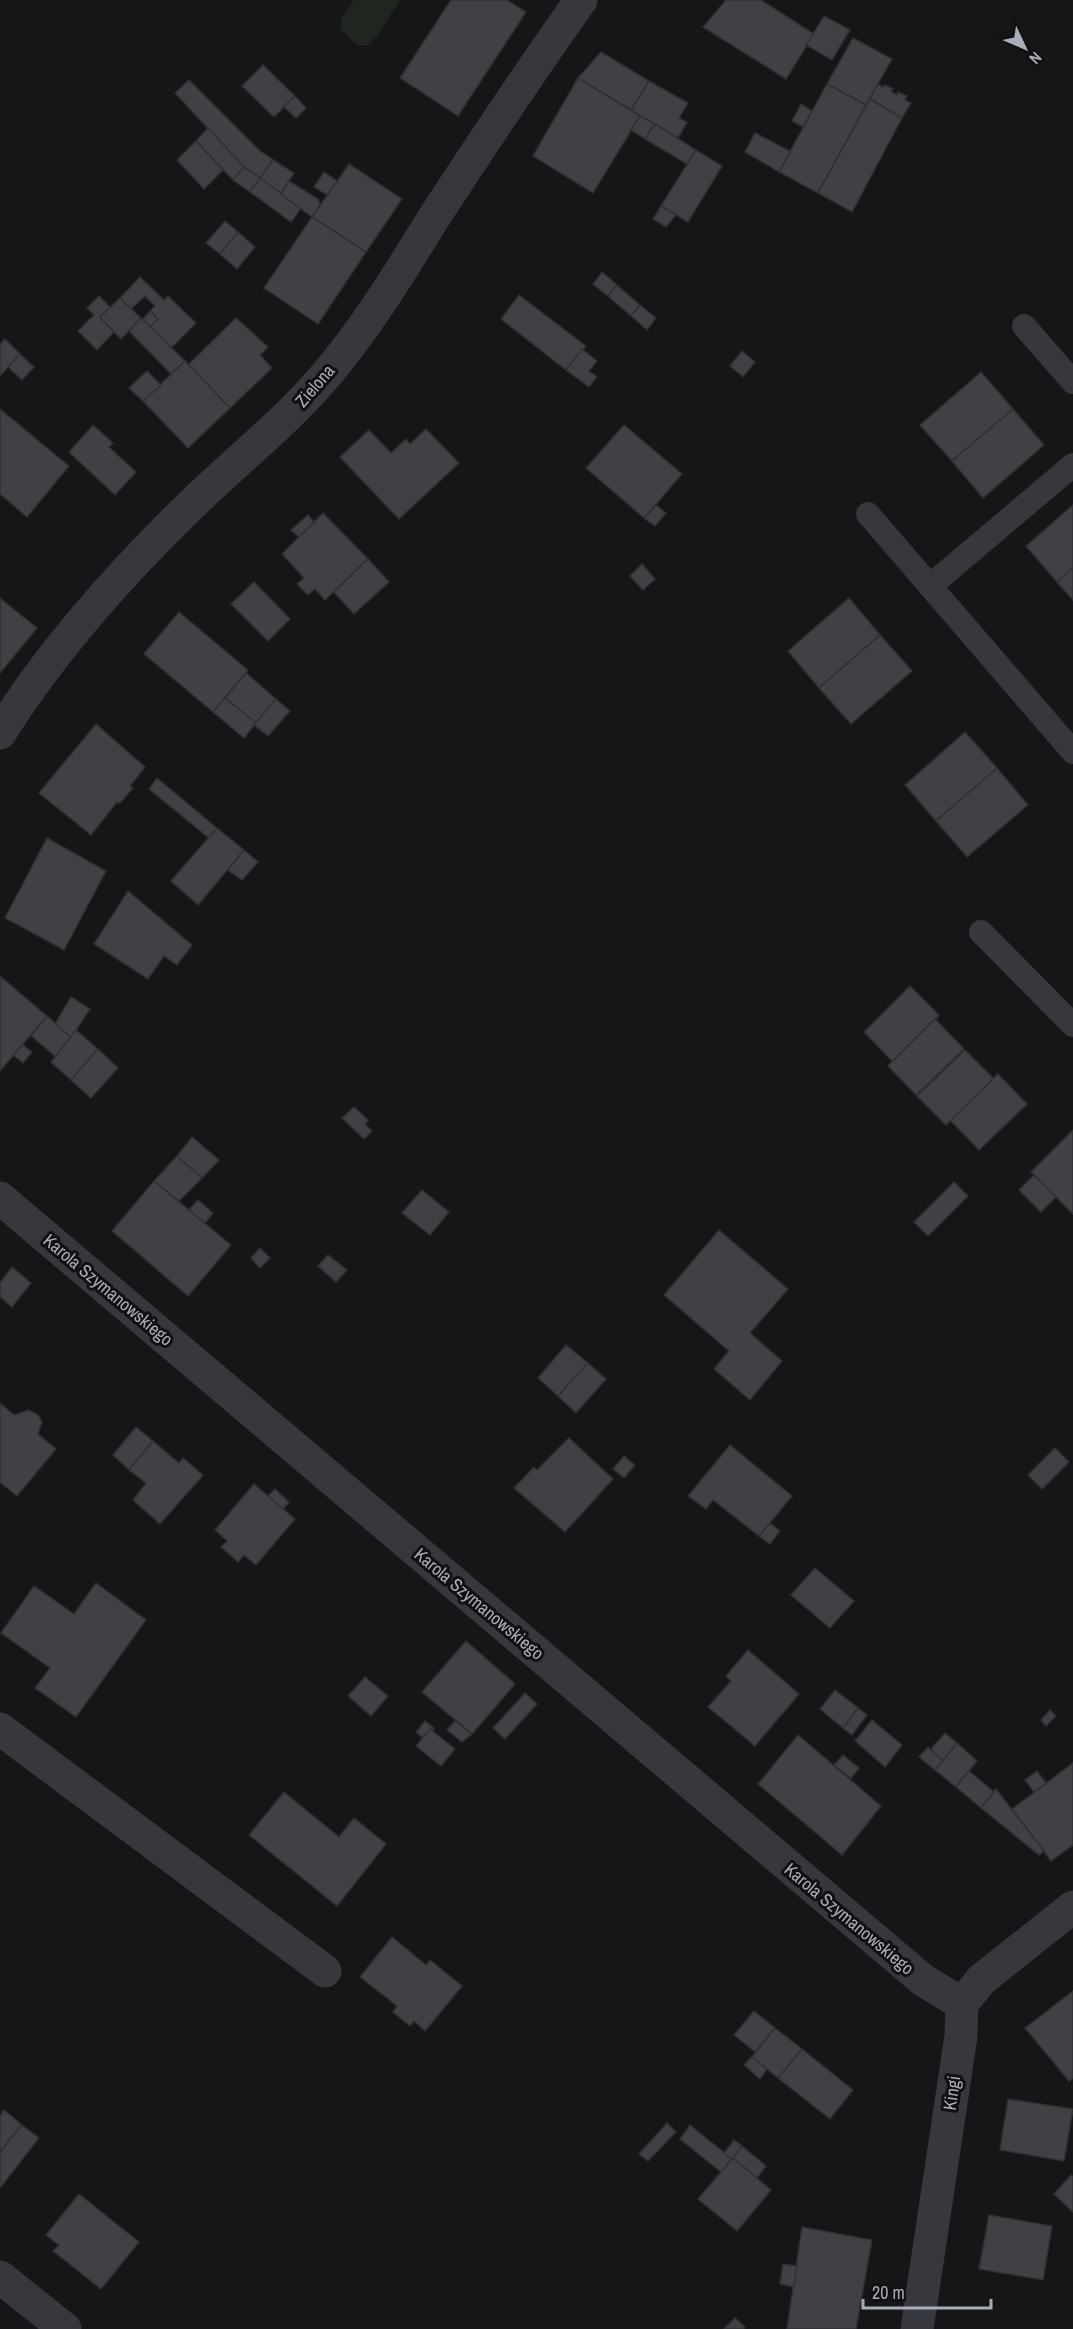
<svg xmlns="http://www.w3.org/2000/svg" width="1073" height="2329" viewBox="0 0 1073 2329" font-family="'Archivo Narrow',sans-serif">
  <rect width="100%" height="100%" fill="#161618"/>
  <path fill="#1e261f" d="M354,0H400L377,36L367,46L356,45L341,29V19Z"/>
  <g fill="#404145" stroke="#303034" stroke-width="1.5">
    <path d="M451,0H507L526,12L458,116L400,78Z"/>
    <path d="M726,0H761L814,34L786,79L703,27Z"/>
    <path d="M824,16L850,30L832,60L806,45Z"/>
    <path d="M853,38L892,59L866,105L827,84Z"/>
    <path d="M601,52L649,81L631,110L578,78Z"/>
    <path d="M263,65L295,96L274,117L242,86Z"/>
    <path d="M578,78L640,116L593,193L533,156Z"/>
    <path d="M189,80L259,150L273,160L260,178L244,167L175,93Z"/>
    <path d="M649,81L688,103L679,118L687,122L678,138L631,110Z"/>
    <path d="M827,84L866,105L818,193L779,172Z"/>
    <path d="M878,84L883,87L885,85L893,89L891,91L897,95L898,92L907,96L905,100L911,103L902,118L870,99Z"/>
    <path d="M295,96L306,108L296,118L284,107Z"/>
    <path d="M870,99L902,118L852,212L818,193Z"/>
    <path d="M801,104L812,111L803,127L792,121Z"/>
    <path d="M640,116L655,124L645,139L631,130Z"/>
    <path d="M655,124L696,150L687,164L645,139Z"/>
    <path d="M208,128L244,167L233,180L196,141Z"/>
    <path d="M755,133L790,151L779,172L745,152Z"/>
    <path d="M196,141L223,170L204,189L177,160Z"/>
    <path d="M696,150L722,166L688,222L661,206Z"/>
    <path d="M273,160L294,173L281,194L260,178Z"/>
    <path d="M349,164L402,199L366,252L312,217Z"/>
    <path d="M244,167L260,178L250,192L233,180Z"/>
    <path d="M324,172L337,181L327,195L314,187Z"/>
    <path d="M260,178L301,208L291,222L250,192Z"/>
    <path d="M289,181L318,199L320,205L312,217L281,194Z"/>
    <path d="M661,206L676,215L666,227L653,219Z"/>
    <path d="M312,217L366,252L318,324L264,288Z"/>
    <path d="M225,221L238,232L220,254L206,243Z"/>
    <path d="M238,232L255,247L237,269L220,254Z"/>
    <path d="M602,272L617,285L608,296L593,284Z"/>
    <path d="M140,277L164,300L168,296L196,323L171,348L150,327L158,319L150,311L155,306L145,296L131,309L120,298Z"/>
    <path d="M617,285L640,305L631,316L608,296Z"/>
    <path d="M519,295L586,346L566,370L501,319Z"/>
    <path d="M99,296L110,307L100,317L114,332L97,350L78,331L94,315L87,308Z"/>
    <path d="M120,298L141,318L121,339L100,317Z"/>
    <path d="M640,305L656,318L647,330L631,316Z"/>
    <path d="M150,311L158,319L150,327L142,320Z"/>
    <path d="M141,318L185,361L171,374L129,331Z"/>
    <path d="M236,318L268,347L260,355L272,368L230,408L188,365Z"/>
    <path d="M5,339L20,354L0,376V344Z"/>
    <path d="M582,349L597,361L589,371L597,377L589,387L566,370Z"/>
    <path d="M742,351L755,362L743,377L730,366Z"/>
    <path d="M20,354L34,367L22,380L8,367Z"/>
    <path d="M185,361L230,408L188,448L143,401Z"/>
    <path d="M147,371L161,385L143,401L129,388Z"/>
    <path d="M981,372L1013,409L952,461L920,425Z"/>
    <path d="M0,409L69,466L27,517L0,494Z"/>
    <path d="M1013,409L1044,445L983,498L952,461Z"/>
    <path d="M93,425L113,443L109,447L136,472L115,495L69,452Z"/>
    <path d="M624,425L682,474L644,518L586,468Z"/>
    <path d="M426,429L459,463L399,519L340,457L369,430L391,453L406,439L410,444Z"/>
    <path d="M656,505L666,513L655,526L644,518Z"/>
    <path d="M1073,505V568L1057,582L1026,546Z"/>
    <path d="M323,513L368,559L325,600L315,589L308,595L297,584L304,578L282,554Z"/>
    <path d="M308,515L314,522L299,537L291,530Z"/>
    <path d="M368,559L389,582L354,614L334,592Z"/>
    <path d="M642,564L655,579L643,590L630,576Z"/>
    <path d="M1073,568V600L1057,582Z"/>
    <path d="M254,582L290,619L268,641L231,604Z"/>
    <path d="M0,598L37,628L0,673Z"/>
    <path d="M849,598L880,635L819,688L788,651Z"/>
    <path d="M179,612L248,670L213,712L144,654Z"/>
    <path d="M880,635L912,671L851,724L819,688Z"/>
    <path d="M246,673L276,699L256,723L225,698Z"/>
    <path d="M225,698L256,723L244,738L213,712Z"/>
    <path d="M276,699L290,711L268,736L254,725Z"/>
    <path d="M96,724L145,767L130,786L133,788L120,803L117,802L91,835L39,793Z"/>
    <path d="M965,732L997,768L936,821L905,785Z"/>
    <path d="M997,768L1028,805L967,857L936,821Z"/>
    <path d="M157,778L217,828L209,838L149,789Z"/>
    <path d="M217,828L244,850L198,905L171,881Z"/>
    <path d="M47,838L106,871L64,950L5,918Z"/>
    <path d="M244,850L258,862L242,880L228,870Z"/>
    <path d="M128,891L192,945L177,965L164,956L148,979L94,944Z"/>
    <path d="M0,976L47,1016L0,1071Z"/>
    <path d="M910,986L939,1015L888,1066L892,1061L864,1032Z"/>
    <path d="M71,997L90,1009L71,1038L55,1024Z"/>
    <path d="M939,1015L936,1020L964,1049L916,1095L888,1066Z"/>
    <path d="M47,1016L71,1038L56,1057L31,1036Z"/>
    <path d="M76,1030L98,1049L71,1080L51,1062Z"/>
    <path d="M23,1045L32,1052L23,1063L13,1055Z"/>
    <path d="M98,1049L118,1068L91,1098L71,1080Z"/>
    <path d="M965,1050L993,1078L998,1074L946,1125L917,1096Z"/>
    <path d="M998,1074L1027,1104L979,1150L951,1121L946,1125Z"/>
    <path d="M354,1107L368,1120L365,1124L372,1131L364,1139L342,1118Z"/>
    <path d="M1073,1130V1214L1031,1172Z"/>
    <path d="M192,1137L219,1160L202,1178L177,1156Z"/>
    <path d="M177,1156L202,1178L179,1201L154,1181Z"/>
    <path d="M1034,1175L1056,1197L1041,1212L1019,1190Z"/>
    <path d="M154,1181L231,1245L188,1296L112,1231Z"/>
    <path d="M954,1182L968,1196L928,1236L914,1222Z"/>
    <path d="M422,1190L449,1212L430,1235L402,1213Z"/>
    <path d="M198,1200L213,1213L205,1223L189,1210Z"/>
    <path d="M719,1230L788,1289L750,1333L782,1361L750,1400L714,1369L729,1351L664,1295Z"/>
    <path d="M260,1248L270,1258L260,1268L251,1258Z"/>
    <path d="M328,1255L347,1270L336,1282L318,1266Z"/>
    <path d="M12,1267L31,1283L12,1307L0,1297V1283Z"/>
    <path d="M566,1345L588,1363L558,1396L538,1378Z"/>
    <path d="M588,1363L606,1379L576,1413L558,1396Z"/>
    <path d="M0,1403L14,1415L29,1410L38,1415L42,1422L38,1434L56,1449L17,1496L0,1482Z"/>
    <path d="M136,1427L153,1441L129,1470L113,1455Z"/>
    <path d="M569,1438L613,1479L565,1532L514,1488L534,1467L537,1470Z"/>
    <path d="M153,1441L179,1463L183,1458L203,1475L160,1524L133,1500L146,1483L129,1470Z"/>
    <path d="M730,1445L792,1496L759,1536L713,1500L706,1509L688,1496Z"/>
    <path d="M1055,1448L1069,1462L1042,1489L1028,1475Z"/>
    <path d="M624,1456L635,1465L624,1478L613,1469Z"/>
    <path d="M254,1484L295,1519L256,1565L244,1555L238,1562L221,1547L227,1541L215,1530Z"/>
    <path d="M275,1489L289,1502L283,1509L268,1496Z"/>
    <path d="M770,1523L780,1531L770,1544L759,1536Z"/>
    <path d="M815,1568L854,1601L830,1628L791,1595Z"/>
    <path d="M96,1583L146,1620L76,1717L35,1688L50,1668L1,1633L34,1586L74,1614Z"/>
    <path d="M466,1641L515,1684L472,1734L422,1692Z"/>
    <path d="M748,1650L799,1694L755,1746L708,1707L731,1681L726,1676Z"/>
    <path d="M365,1677L388,1696L371,1716L348,1696Z"/>
    <path d="M835,1690L858,1708L843,1728L820,1709Z"/>
    <path d="M525,1693L537,1704L505,1739L493,1728Z"/>
    <path d="M858,1708L867,1715L852,1735L843,1728Z"/>
    <path d="M1050,1710L1056,1716L1046,1726L1041,1720Z"/>
    <path d="M872,1720L902,1745L885,1767L855,1741Z"/>
    <path d="M425,1721L434,1728L433,1731L430,1729L423,1738L416,1732Z"/>
    <path d="M455,1721L472,1734L462,1742L447,1730Z"/>
    <path d="M430,1729L455,1749L441,1766L416,1746Z"/>
    <path d="M945,1733L957,1743L943,1761L930,1750Z"/>
    <path d="M798,1735L881,1806L842,1855L758,1784Z"/>
    <path d="M957,1743L977,1761L956,1787L935,1770Z"/>
    <path d="M928,1747L943,1761L935,1770L919,1757Z"/>
    <path d="M843,1755L859,1768L851,1778L834,1765Z"/>
    <path d="M1073,1763V1845L1051,1861L1012,1809Z"/>
    <path d="M969,1771L994,1792L981,1808L956,1787Z"/>
    <path d="M1037,1771L1046,1783L1034,1792L1025,1780Z"/>
    <path d="M996,1789L1044,1851L1039,1855L981,1808Z"/>
    <path d="M284,1792L339,1837L354,1818L386,1844L337,1906L249,1835Z"/>
    <path d="M392,1937L426,1965L430,1960L462,1986L425,2031L414,2021L410,2026L393,2012L397,2006L360,1977Z"/>
    <path d="M1073,1991V2078L1069,2081L1025,2028Z"/>
    <path d="M754,2011L775,2028L755,2052L734,2035Z"/>
    <path d="M775,2028L802,2049L778,2078L752,2057Z"/>
    <path d="M802,2049L853,2090L830,2119L778,2078Z"/>
    <path d="M752,2057L767,2069L760,2079L744,2065Z"/>
    <path d="M1008,2099L1073,2109L1064,2161L1000,2150Z"/>
    <path d="M4,2110L22,2125L0,2152V2116Z"/>
    <path d="M667,2123L676,2132L648,2161L639,2154Z"/>
    <path d="M22,2125L39,2138L0,2188V2152Z"/>
    <path d="M690,2125L732,2159L721,2172L680,2139Z"/>
    <path d="M734,2140L742,2146L732,2159L724,2153Z"/>
    <path d="M742,2146L766,2166L757,2178L733,2158Z"/>
    <path d="M733,2158L771,2190L737,2231L698,2199Z"/>
    <path d="M1071,2175L1073,2177V2212L1054,2194Z"/>
    <path d="M79,2194L139,2242L101,2289L53,2251L59,2245L46,2235Z"/>
    <path d="M989,2215L1052,2226L1043,2280L979,2269Z"/>
    <path d="M802,2227L872,2240L856,2329H787Z"/>
    <path d="M783,2264L797,2266L794,2287L780,2284Z"/>
    <path d="M735,2318L745,2327L743,2329H724Z"/>
  </g>
  <g fill="none" stroke-linecap="round" stroke-linejoin="round">
    <g stroke="#37383d" stroke-width="24">
      <path d="M1024,326L1073,382"/>
      <path d="M1073,465L930,586L1073,752"/>
      <path d="M868,514L930,586"/>
      <path d="M981,932L1073,1025"/>
    </g>
    <g stroke="#37383d" stroke-width="33">
      <path d="M0,733C52,650 120,574 190,506C236,461 285,423 326,375C367,327 400,272 433,219C481,145 530,72 581,0"/>
      <path d="M0,1198L923,1980L962,2004"/>
      <path d="M0,1729L325,1971"/>
      <path d="M0,2277L65,2329"/>
      <path d="M917,2329L961,2036L962,2004L981,1980L1073,1907"/>
    </g>
  </g>
  <g text-anchor="middle" stroke-width="6" stroke-linejoin="round" paint-order="stroke">
    <g font-size="18" fill="#a8adb8" stroke="#111113">
      <text transform="translate(315 386) rotate(-49)" y="6">Zielona</text>
      <text transform="translate(108 1290) rotate(40)" y="6">Karola Szymanowskiego</text>
      <text transform="translate(479 1604) rotate(40)" y="6">Karola Szymanowskiego</text>
      <text transform="translate(849 1919) rotate(40)" y="6">Karola Szymanowskiego</text>
      <text transform="translate(952 2093) rotate(-82)" y="6">Kingi</text>
    </g>
  </g>
  <g transform="translate(1025 48) rotate(134)" stroke="#111113" stroke-width="4.5" paint-order="stroke">
  <path d="M0-4.5L10 22L0 15L-10 22Z" fill="#a8adb8"/>
  <text y="-9" font-size="16" font-weight="bold" text-anchor="middle" fill="#a8adb8">N</text>
  </g>
  <path d="M863 2299v9h128v-9" fill="none" stroke="#a8adb8" stroke-width="3"/>
  <text x="872" y="2299" font-size="18" fill="#a8adb8" stroke="#111113" stroke-width="4.5" paint-order="stroke">20 m</text>
</svg>
